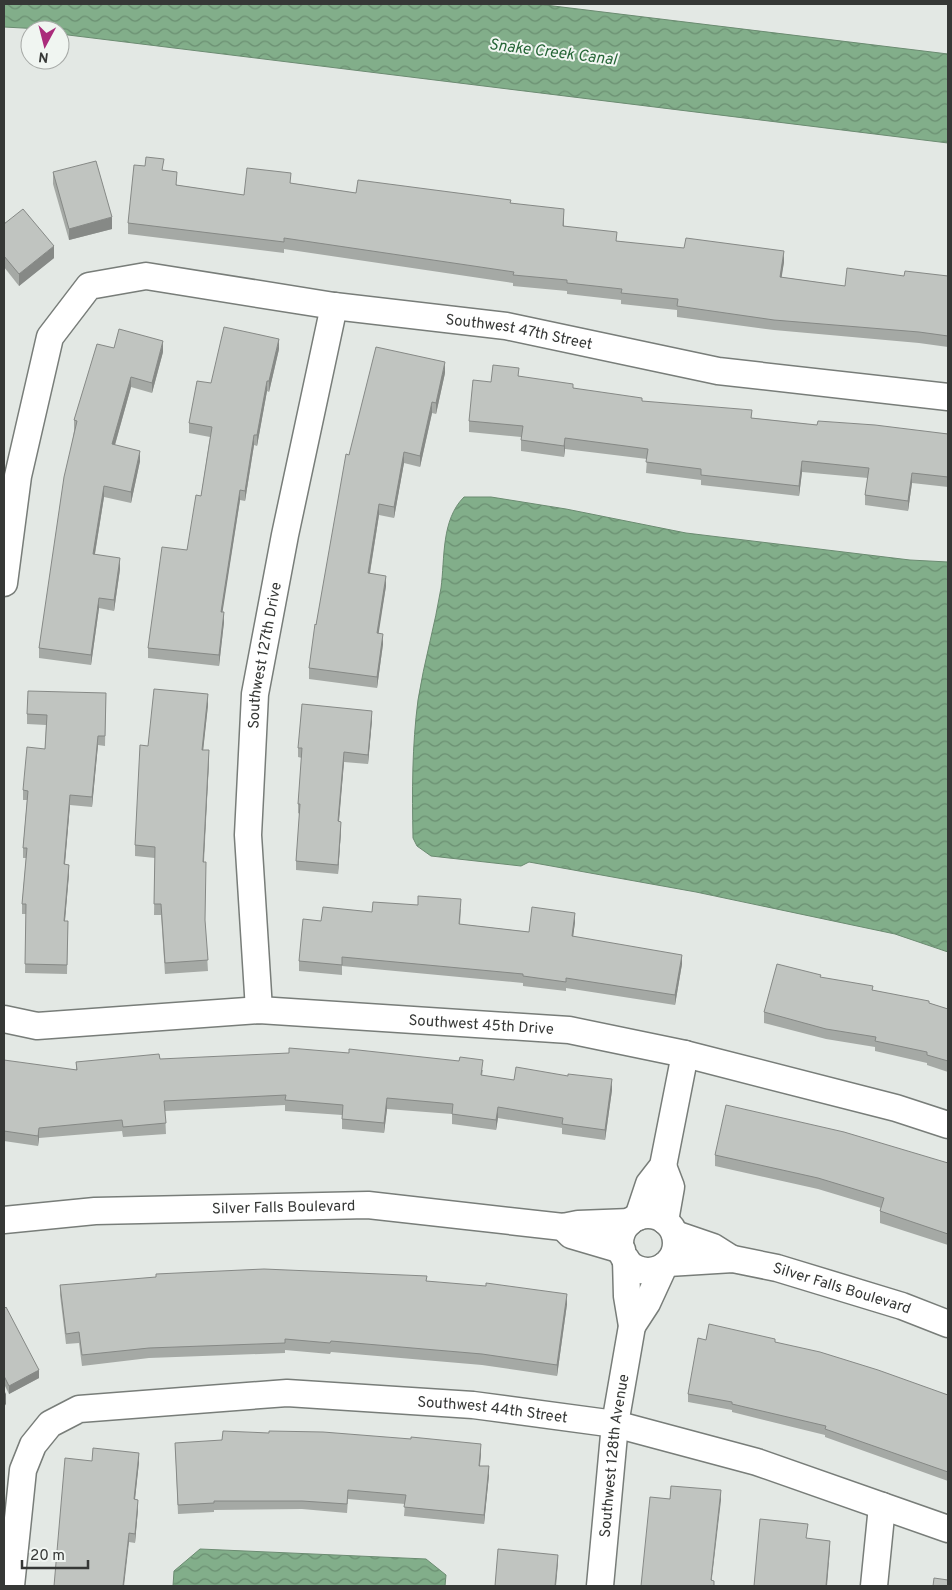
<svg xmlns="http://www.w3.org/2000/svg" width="952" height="1590" viewBox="0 0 952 1590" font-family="Overpass,sans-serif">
  <defs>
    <pattern id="water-waves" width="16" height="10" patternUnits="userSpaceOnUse" patternTransform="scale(1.25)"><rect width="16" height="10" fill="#82ae8a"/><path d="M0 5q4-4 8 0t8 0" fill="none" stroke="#6b8f72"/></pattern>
  </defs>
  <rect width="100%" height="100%" fill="#e3e8e4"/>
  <g fill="url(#water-waves)" stroke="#6b8b71">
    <path d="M4,4H537L948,54V143L60,34V30L4,27Z"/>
    <path d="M464,497H491L566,509L686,533L910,560L948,562V952L895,934L696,892L529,862L521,866L431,856L417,846L413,838C412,792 412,746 418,700C424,662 435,625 441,588C445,558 441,520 464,497Z"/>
    <path d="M200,1549L426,1559L446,1575L445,1586H173L174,1571Z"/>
  </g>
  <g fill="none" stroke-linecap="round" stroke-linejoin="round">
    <defs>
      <g id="minor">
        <path id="s1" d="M4,583L18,476L50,337L89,286L146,276L334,306L506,326L718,371L948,397"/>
        <path id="s2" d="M259,1010L248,835L255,694L285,535L334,306"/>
        <path id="s3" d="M4,1019L37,1026L259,1010L569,1030L685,1054L896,1108L948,1125"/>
        <path d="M663,1166L671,1187L665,1221"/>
        <circle cx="648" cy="1243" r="28"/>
        <path d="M638,1217L649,1184L663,1166L685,1054"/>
        <path id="s4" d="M4,1220L95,1211L368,1205L563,1227L578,1224L630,1222"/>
        <path d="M563,1227L571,1235L622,1250"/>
        <path d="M675,1234L713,1247L732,1259"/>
        <path id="s5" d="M668,1263L733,1259L777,1268L902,1306L948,1324"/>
        <path d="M632,1326L647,1303L664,1266"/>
        <path id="s6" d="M11,1586L23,1470L33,1445L50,1424L79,1409L287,1393L473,1405L615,1424L757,1462L948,1529"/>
        <path id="s7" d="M600,1586L615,1424L632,1326L627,1296L626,1259"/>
        <path d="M874,1586L882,1506"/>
      </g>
    </defs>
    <use href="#minor" stroke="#787d79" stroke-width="29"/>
    <use href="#minor" stroke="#fff" stroke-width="26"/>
  </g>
  <g fill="#a5a9a5">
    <path d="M145,166L163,170L177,185L244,195L291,183L356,193L511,203L564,220V226L617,241L784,262L781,277L845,286L904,276H948V347L919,343L774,330L677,317V310L621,304V300L567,294V291L513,286V283L284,249V253L128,234V223Z"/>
    <path d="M53,172L112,229L69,240L53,184Z"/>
    <path d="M4,224L54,258L19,286L4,267Z"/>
    <path d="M279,349L269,392L267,391L257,446L254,445L245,501L240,500L222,612L224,622L219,666L148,658V648L187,550L201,496L210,437L189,433V423Z"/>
    <path d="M163,352L152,393L131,387L115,445L140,461L131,503L104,497L95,554L120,569L114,611L99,608L91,665L39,658V648L74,431V420Z"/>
    <path d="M445,373L436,414L432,413L420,467L404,463L394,518L379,515L370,573L386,586L378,633L383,644L377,688L309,679V668L316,625L349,455Z"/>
    <path d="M519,376L573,388L642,401L752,418L817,425L948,434V487L912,483L908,511L865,505V495L868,478L802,472L799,496L701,485V480L646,473L647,459L565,449L564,457L521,451V437L469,432V421Z"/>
    <path d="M106,693L105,746L98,745L92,807L70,805L65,864L69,874L65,921H68L67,974L25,973L26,914H22V904L26,858H23V848L27,800H23V790L45,749L46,725L27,724V714Z"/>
    <path d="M208,705L203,750L209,761L204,862L205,922L208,971L165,974L161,915H154L155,858L135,856V845L148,746Z"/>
    <path d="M372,720L368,764L344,762L339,822L341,831L338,874L296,870V861L300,814L298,813V804L302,758L298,757V748Z"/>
    <path d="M461,909L460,924L529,932L575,922L573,936L682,964L675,1005L566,988V991L523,986V983L342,966V975L299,971V961L321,921L372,912Z"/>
    <path d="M821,978L929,1003L948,1009V1072L927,1065V1063L875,1051V1047L826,1039L764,1023V1012Z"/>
    <path d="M160,1059L483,1070L482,1075L514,1080L612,1090L605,1140L562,1134V1128L498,1118L496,1130L452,1124V1114L387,1109L384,1133L342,1129V1115L285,1111V1105L165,1111L166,1134L123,1137L122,1131L39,1138L38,1146L4,1141V1064L76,1070V1062Z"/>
    <path d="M715,1155L948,1163V1245L880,1223V1211L881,1208L818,1189L715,1166Z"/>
    <path d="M427,1281L567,1304L557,1376L482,1365L331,1352L330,1354L285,1350V1353L149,1358L82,1366L79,1343L66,1344L60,1295V1285Z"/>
    <path d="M4,1309L39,1378L9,1394L4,1384Z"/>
    <path d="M706,1340L775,1342L948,1395V1481L825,1437V1435L732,1412V1410L688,1402V1394Z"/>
    <path d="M175,1443L481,1453L480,1466L489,1475L484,1524L404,1516L405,1504L348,1499L347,1513L302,1509L214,1510V1512L178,1514Z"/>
    <path d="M92,1461L139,1462L135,1499L138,1509L135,1543L129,1542Z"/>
  </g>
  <g fill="#868986">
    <path d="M564,209V220L563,237V226Z"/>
    <path d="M112,217V229L69,240V229Z"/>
    <path d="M54,246V258L19,286V274Z"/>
    <path d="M784,251V262L780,288V277Z"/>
    <path d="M5,310V321L4,326V315Z"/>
    <path d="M279,339V349L269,392V381Z"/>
    <path d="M163,341V352L152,393V383Z"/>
    <path d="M445,362V373L436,414V403Z"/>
    <path d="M131,377V387L112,455V444Z"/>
    <path d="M267,381V391L257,446V435Z"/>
    <path d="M432,402V413L420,467V456Z"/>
    <path d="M254,435V445L245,501V491Z"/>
    <path d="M565,438V449L564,457V446Z"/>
    <path d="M140,451V461L131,503V492Z"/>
    <path d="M404,452V463L394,518V507Z"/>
    <path d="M802,461V472L799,496V486Z"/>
    <path d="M912,473V483L908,511V501Z"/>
    <path d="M104,486V497L93,565V554Z"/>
    <path d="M240,490V500L221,622V612Z"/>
    <path d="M379,504V515L368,584V573Z"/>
    <path d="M120,558V569L114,611V600Z"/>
    <path d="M386,576V586L377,644V633Z"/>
    <path d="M99,598V608L91,665V655Z"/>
    <path d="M224,612V622L219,666V655Z"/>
    <path d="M383,634V644L377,688V677Z"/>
    <path d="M208,694V705L202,761V750Z"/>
    <path d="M372,711V720L368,764V755Z"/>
    <path d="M98,736V745L92,807V797Z"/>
    <path d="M209,750V761L203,873V862Z"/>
    <path d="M344,752V762L338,831V821Z"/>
    <path d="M70,795V805L64,874V864Z"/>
    <path d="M341,822V831L338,874V865Z"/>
    <path d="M69,865V874L64,931V921Z"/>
    <path d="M575,913V922L572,945V936Z"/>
    <path d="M682,955V964L675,1005V995Z"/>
    <path d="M612,1079V1090L605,1140V1130Z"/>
    <path d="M387,1098V1109L384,1133V1123Z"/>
    <path d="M498,1107V1118L496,1130V1120Z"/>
    <path d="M39,1128V1138L38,1146V1136Z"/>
    <path d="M567,1294V1304L557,1376V1365Z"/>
    <path d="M39,1370V1378L9,1394V1386Z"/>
    <path d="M6,1392V1404L4,1407V1396Z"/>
    <path d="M481,1444V1453L479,1474V1466Z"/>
    <path d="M139,1453V1462L134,1508V1499Z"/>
    <path d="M489,1466V1475L484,1524V1515Z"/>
    <path d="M721,1490V1500L711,1586V1580Z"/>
    <path d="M138,1500V1509L135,1543V1534Z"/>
    <path d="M129,1533V1542L124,1586H123Z"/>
    <path d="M830,1541V1549L827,1586H826Z"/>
    <path d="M558,1555V1563L556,1586H555Z"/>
  </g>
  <g fill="#c0c4c0" stroke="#868986">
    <path d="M146,157L164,159L162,170L177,172L176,185L244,195L247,168L291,173L290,183L356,193L358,180L511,200L510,203L564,209L563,226L617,232L616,241L684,248L686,238L784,251L780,277L845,286L847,268L904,276L905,271L948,276V336L919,332L774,320L677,306L678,299L621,293L622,289L567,283V280L513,275L514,272L284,238V242L128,223L134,165L145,166Z"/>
    <path d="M96,161L112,217L69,229L53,172Z"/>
    <path d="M23,209L54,246L19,274L4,256V224Z"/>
    <path d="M224,327L279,339L269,381H267L257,435H254L245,491L240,490L221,612H224L219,655L148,648L162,547L187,550L196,495L201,496L212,427L189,423L197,381L211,383Z"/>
    <path d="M119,329L163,341L152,383L131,377L112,444L140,451L131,492L104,486L93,554L120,558L114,600L99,598L91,655L39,648L64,477L77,421L74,420L97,344L114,348Z"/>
    <path d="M376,347L445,362L436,403L432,402L420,456L404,452L394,507L379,504L368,573L386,576L377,633L383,634L377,677L309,668L315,624L316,625L346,454L349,455Z"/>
    <path d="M493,365L519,368L518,376L573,384V388L642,398V401L752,410L751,418L817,425L818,421L875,425L948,434V477L912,473L908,501L865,495L869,468L802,461L799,486L701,475V469L646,462L648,449L565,438L564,446L521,440L523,426L469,421L473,380L491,382Z"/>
    <path d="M154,689L208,694L202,750H209L203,862H206L205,920L208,960L165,963L161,904H154L155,847L135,845L140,745L148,746Z"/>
    <path d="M28,691L106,693L105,736H98L92,797L70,795L64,864L69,865L64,921H68L67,965L25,964L26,904H22L27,848H23L28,791L23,790L27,747L45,749L47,715L27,714Z"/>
    <path d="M302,704L372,711L368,755L344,752L338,821L341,822L338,865L296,861L300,804H298L302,748H298Z"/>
    <path d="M418,896L461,899L459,924L529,932L532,907L575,913L572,936L682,955L675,995L566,978V982L523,976V974L342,957V965L299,961L303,919L321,921L323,907L372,912L373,902L418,905Z"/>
    <path d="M777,964L821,975L820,977L873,986L872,990L929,1001V1003L948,1009V1061L927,1055V1052L875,1041L876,1037L826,1029L764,1012Z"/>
    <path d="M289,1048L349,1053V1049L459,1061L460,1057L483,1060L481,1075L514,1080L516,1067L568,1076V1074L612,1079L605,1130L562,1124L563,1118L498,1107L496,1120L452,1114L453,1104L387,1098L384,1123L342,1119L343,1105L285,1100L286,1095L164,1101L166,1123L123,1127L122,1120L39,1128L38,1136L4,1131V1060L77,1070L76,1062L159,1054L160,1059L289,1053Z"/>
    <path d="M726,1105L844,1132L948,1163V1234L880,1211L884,1198L818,1178L715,1155Z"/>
    <path d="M264,1269L427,1276L426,1281L486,1286V1283L567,1294L557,1365L482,1354L331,1341L330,1343L285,1339V1343L149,1348L82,1355L79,1332L66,1334L60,1285L156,1277V1274Z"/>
    <path d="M6,1307L39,1370L9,1386L4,1376V1309Z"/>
    <path d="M709,1324L775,1339V1342L820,1352L878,1370L948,1395V1472L825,1429L826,1426L732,1404V1402L688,1394L698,1338L706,1340Z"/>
    <path d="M223,1431L269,1433V1431L323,1432L411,1439V1437L481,1444L479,1466H489L484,1515L404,1507L406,1495L348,1490L347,1504L302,1501H214V1503L178,1505L175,1443L222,1440Z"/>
    <path d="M93,1448L139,1453L134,1499L138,1500L135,1534L129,1533L123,1586H54L65,1458L92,1461Z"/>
    <path d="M671,1486L721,1490L711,1580L714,1581V1586H641L650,1497L670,1499Z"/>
    <path d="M760,1519L808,1524L806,1538L830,1541L826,1586H754Z"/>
    <path d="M498,1549L558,1555L555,1586H495Z"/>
    <path d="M934,1578L948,1580V1586H933Z"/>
  </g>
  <g text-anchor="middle" stroke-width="4" stroke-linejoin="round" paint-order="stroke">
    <g font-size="15" fill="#363836" stroke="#f0f5f1">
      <text dy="5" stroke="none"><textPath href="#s1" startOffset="750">Southwest 47th Street</textPath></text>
      <text dy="5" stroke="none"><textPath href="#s2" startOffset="356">Southwest 127th Drive</textPath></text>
      <text dy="5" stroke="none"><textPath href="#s3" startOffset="479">Southwest 45th Drive</textPath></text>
      <text dy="5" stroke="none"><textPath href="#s4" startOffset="280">Silver Falls Boulevard</textPath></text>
      <text dy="5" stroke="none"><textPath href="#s5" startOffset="178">Silver Falls Boulevard</textPath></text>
      <text dy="5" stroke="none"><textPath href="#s6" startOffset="618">Southwest 44th Street</textPath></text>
      <text dy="5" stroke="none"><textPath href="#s7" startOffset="131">Southwest 128th Avenue</textPath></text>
    </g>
    <g font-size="16" font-style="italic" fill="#266637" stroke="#f0f5f1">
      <text transform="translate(553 51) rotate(7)" y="6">Snake Creek Canal</text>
    </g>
  </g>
  <rect width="952" height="1590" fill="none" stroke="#363836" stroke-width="10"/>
  <g transform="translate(45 45) rotate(187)"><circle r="24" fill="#f0f5f1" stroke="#a6a9a6"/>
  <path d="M0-4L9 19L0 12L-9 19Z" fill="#aa2b7b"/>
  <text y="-8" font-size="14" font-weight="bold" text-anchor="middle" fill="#363836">N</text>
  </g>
  <path d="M22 1560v8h66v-8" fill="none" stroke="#363836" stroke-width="2.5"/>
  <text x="30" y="1560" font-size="15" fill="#363836" stroke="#f0f5f1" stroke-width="4" paint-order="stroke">20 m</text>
</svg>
